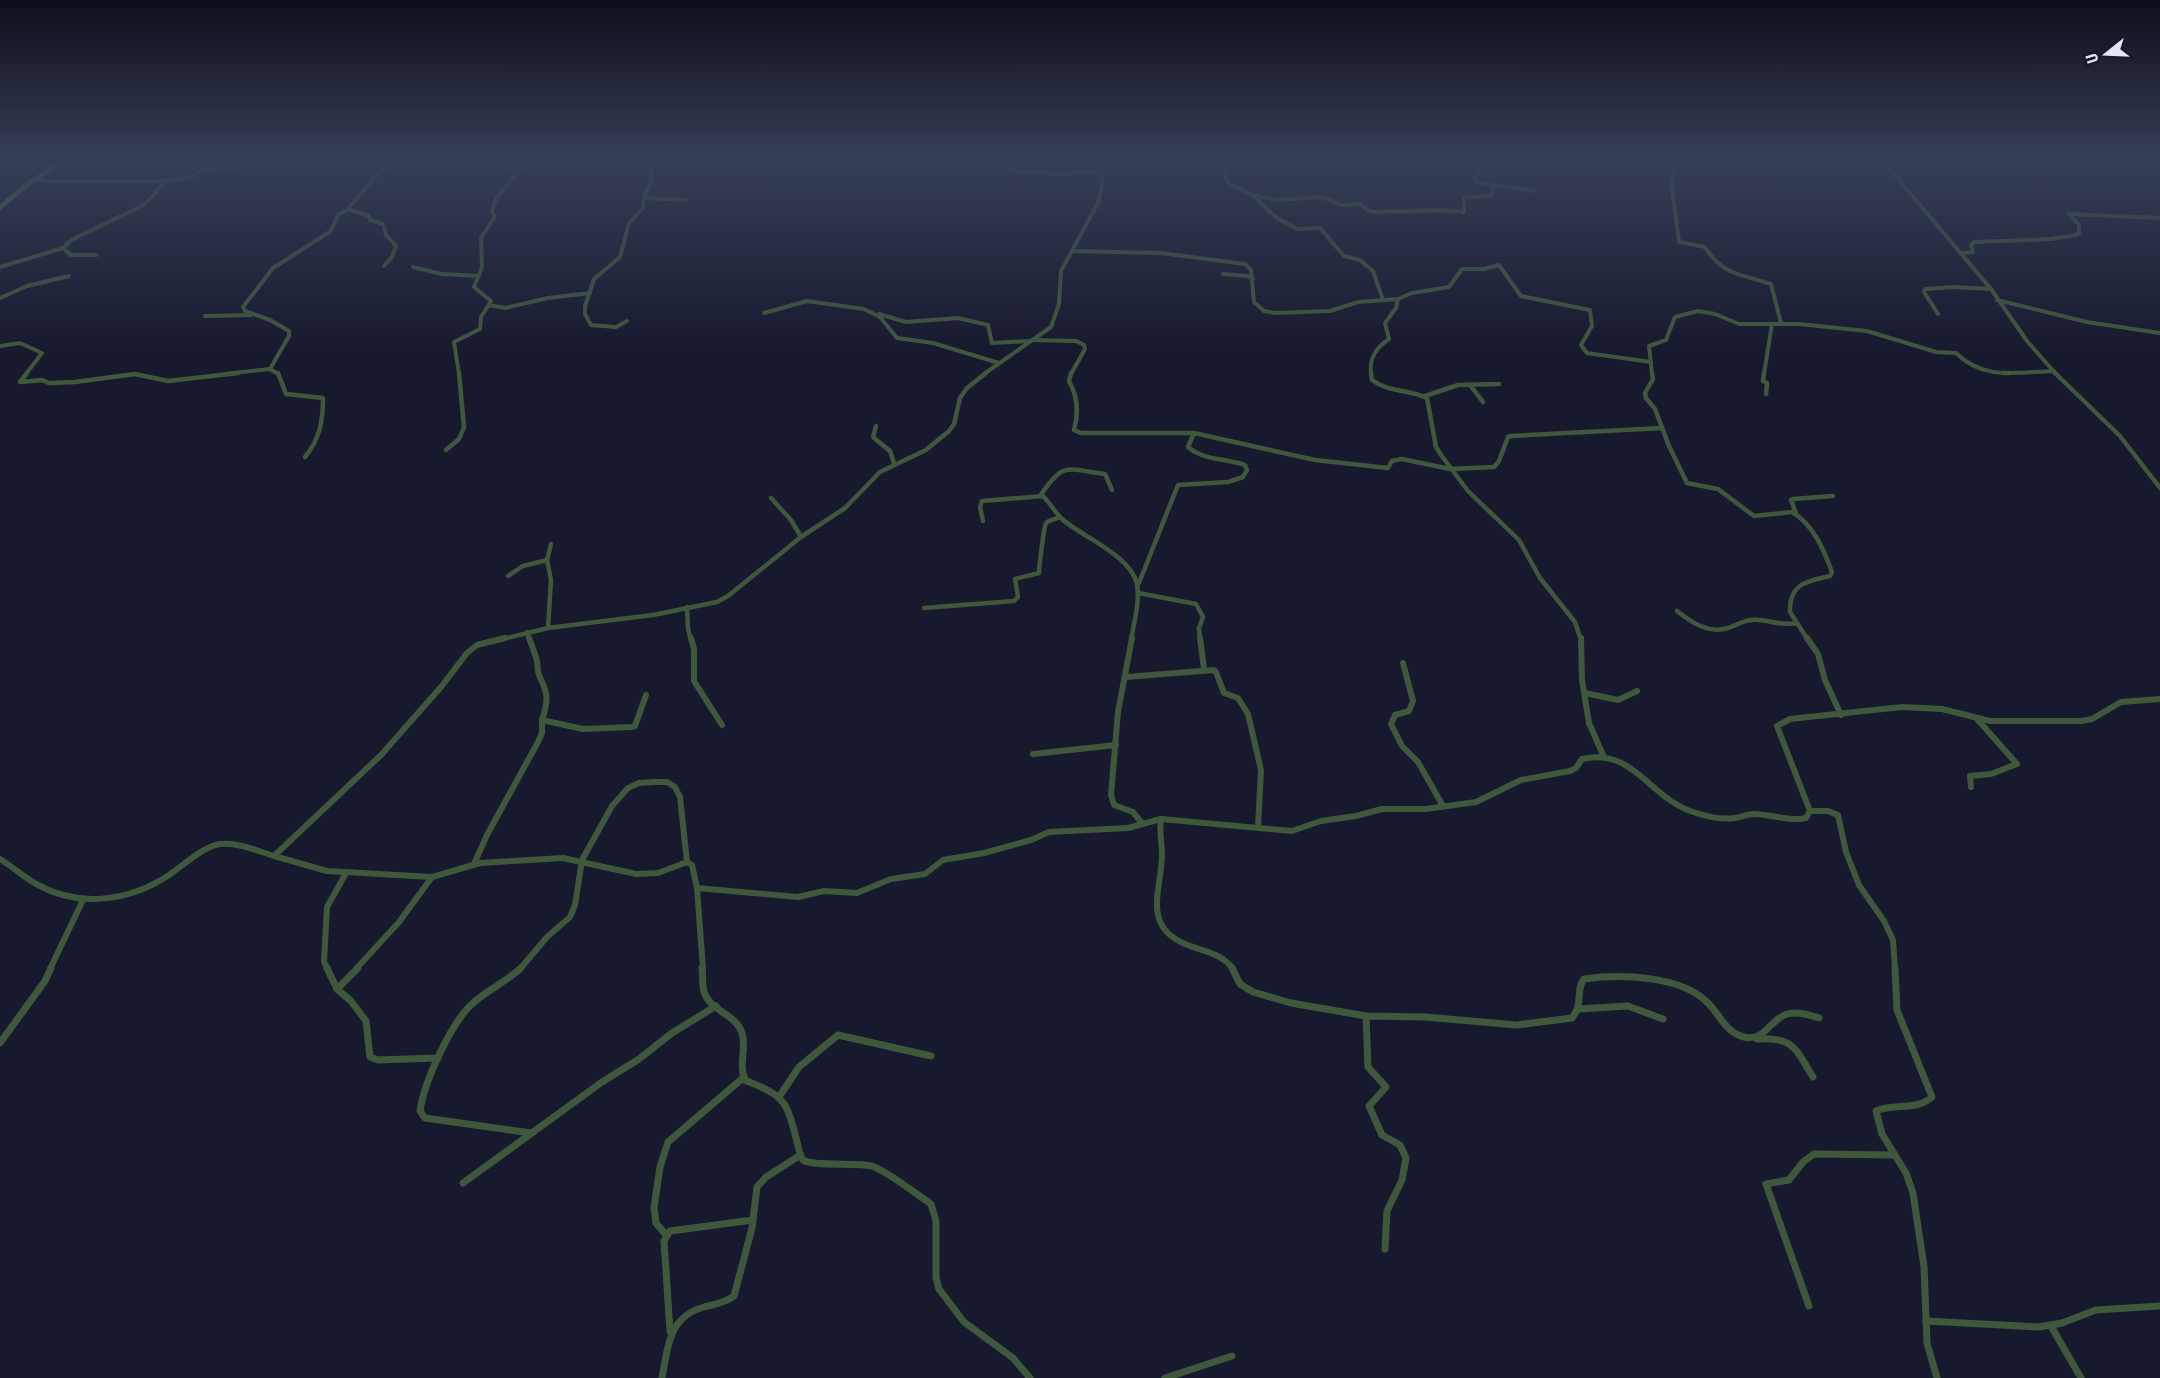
<svg xmlns="http://www.w3.org/2000/svg" width="2160" height="1378" viewBox="0 0 2160 1378" font-family="'Roboto Condensed',sans-serif">
  <rect width="100%" height="100%" fill="#17192e"/>
  <g fill="none" stroke-linecap="round" stroke-linejoin="round">
    <g stroke="#3f583c" stroke-width="4">
      <path d="M481,160L486,165L512,168L515,175"/>
      <path d="M1003,160L1014,172L1067,174L1101,171"/>
      <path d="M1233,160L1224,175L1229,184L1252,195L1278,219L1298,229L1320,228L1344,256L1360,260L1373,271L1383,300"/>
      <path d="M1477,160L1479,172L1475,179L1478,183L1535,191"/>
      <path d="M1680,160L1671,180L1679,242L1705,247C1723,276 1741,274 1771,284L1781,323"/>
      <path d="M1882,160L1991,289L2027,341L2056,374"/>
      <path d="M32,181H165"/>
      <path d="M1252,195L1277,200L1322,197L1341,205L1360,204L1369,211L1375,212L1441,210L1464,212V197L1492,196L1493,186"/>
      <path d="M644,198L686,200"/>
      <path d="M348,209L369,216L370,220L383,224L386,235L396,246L392,257L384,266"/>
      <path d="M63,248L71,255H96"/>
      <path d="M1072,251L1161,253L1245,264L1251,270L1254,302L1264,311L1275,313L1330,311L1358,302L1398,299L1412,293L1449,287L1462,269H1484L1499,265L1521,296L1590,310L1592,326L1581,345L1587,353L1651,362"/>
      <path d="M1962,253L1973,252L1971,245L1974,242L2051,239L2076,235L2079,233V225L2069,214L2160,218"/>
      <path d="M0,267L63,248L71,240L144,205L166,181L192,177L201,170L317,161L389,165"/>
      <path d="M413,267L442,274L479,276"/>
      <path d="M1223,274L1247,276L1253,279"/>
      <path d="M0,298L27,286L69,276"/>
      <path d="M1997,300L2087,322L2160,333"/>
      <path d="M489,305L505,308L548,298L590,293"/>
      <path d="M764,313L807,301L864,309L880,317L897,338L933,343L999,363"/>
      <path d="M879,314L906,322L958,318L988,325L992,343L1029,341"/>
      <path d="M1938,314L1924,292L1925,289L1954,287L1991,289"/>
      <path d="M205,316L251,315"/>
      <path d="M627,321L616,327L591,325L585,314V306L594,279L620,257L629,223L643,208L644,196L651,182V167L645,160"/>
      <path d="M1032,340L1076,341L1084,345L1085,349L1071,374"/>
      <path d="M0,346L20,343L42,353L26,374"/>
      <path d="M133,374H136"/>
      <path d="M225,374L270,369"/>
      <path d="M278,374L270,369L289,336V331L270,320L245,311L243,307L273,268L331,231L338,215L347,210L378,174L395,160"/>
      <path d="M459,374L454,342L480,329L481,317L491,301L474,287L482,267L481,238L495,216L492,212L496,199L520,168L575,160"/>
      <path d="M984,374L1051,327L1059,304L1061,271L1098,203L1102,185L1101,171L1110,160"/>
      <path d="M1371,374C1369,358 1376,348 1389,339L1385,323L1396,308L1398,299"/>
      <path d="M1652,374L1649,346L1666,340L1675,317L1698,311L1715,314L1739,324H1799L1867,331L1936,352L1956,353C1984,381 2017,372 2054,371"/>
      <path d="M1764,374L1772,324"/>
    </g>
    <g stroke="#3f583c" stroke-width="4.5">
      <path d="M27,373L20,382L42,380L49,383L75,382L135,374L168,381L238,373"/>
      <path d="M278,373L286,394L323,398C323,420 320,439 305,457"/>
      <path d="M1071,373L1069,381C1078,397 1079,412 1074,430L1081,433H1194L1315,460L1388,468L1392,461L1402,459L1450,469L1494,467L1499,461L1508,437L1511,436L1662,428"/>
      <path d="M1371,373L1372,380C1389,393 1409,389 1427,398L1436,447L1441,455L1468,491L1519,540L1540,578L1575,622L1581,640"/>
      <path d="M1652,373L1653,379L1645,393L1646,398L1655,409L1669,446L1687,483L1718,489L1754,516L1792,512C1813,524 1824,550 1832,572L1830,576C1808,581 1789,583 1790,612L1808,640"/>
      <path d="M1764,373L1763,381L1767,383L1766,394"/>
      <path d="M2003,373H2010"/>
      <path d="M2055,373L2120,436L2160,488"/>
      <path d="M1470,385L1483,402"/>
      <path d="M1425,396L1458,385L1499,384"/>
      <path d="M876,426L873,437L890,451L894,463"/>
      <path d="M446,450L459,439L464,427L459,373"/>
      <path d="M1040,496C1064,461 1065,469 1105,474L1112,490"/>
      <path d="M771,498L791,520L801,537"/>
      <path d="M1796,513L1791,500L1793,499L1833,496"/>
      <path d="M983,521L980,507L982,501L1043,496C1050,503 1054,511 1061,518C1081,537 1130,554 1137,584C1140,601 1134,623 1131,640"/>
      <path d="M508,576L523,566L547,560"/>
      <path d="M1139,583L1178,485L1228,482L1243,477L1247,470L1245,465C1225,458 1205,461 1188,447L1194,433"/>
      <path d="M1138,593L1196,604L1203,617L1199,628L1200,640"/>
      <path d="M687,607L688,629L691,640"/>
      <path d="M924,608L1014,601L1018,597L1015,579L1039,573C1039,567 1044,526 1046,523C1049,520 1056,519 1060,517"/>
      <path d="M1677,611C1692,623 1709,634 1728,628C1736,625 1743,621 1751,620C1767,618 1778,627 1797,623"/>
      <path d="M548,628L551,580L547,560L551,544"/>
      <path d="M527,632L530,640"/>
      <path d="M499,640L548,628L653,615L717,602L728,596L801,537L845,508L880,472L926,450L949,431L954,424L960,398L967,388L986,373"/>
    </g>
    <g stroke="#3f583c" stroke-width="6">
      <path d="M529,638C532,646 535,653 537,661C538,665 537,670 539,675C548,694 549,699 542,720L583,729L632,727L635,726L646,695"/>
      <path d="M691,638L694,649V681L722,725"/>
      <path d="M1132,638L1118,712L1111,795L1114,805L1133,812L1142,823"/>
      <path d="M1200,638L1204,669"/>
      <path d="M1581,638L1582,680L1589,723L1603,755"/>
      <path d="M1807,638L1818,654L1825,680L1841,715"/>
      <path d="M1403,663L1413,701L1409,711L1395,715L1391,724L1402,746L1418,762L1443,806"/>
      <path d="M1126,677L1214,670L1216,672L1224,693L1238,698L1248,714L1261,770L1258,827"/>
      <path d="M1585,693L1618,700L1637,691"/>
      <path d="M1033,754L1116,745"/>
      <path d="M1971,787L1970,776L1991,774L2017,764L1977,719"/>
      <path d="M1810,811H1828L1838,815L1846,852L1859,885L1884,921L1893,940L1895,969"/>
      <path d="M1161,819C1159,831 1162,843 1162,856C1161,890 1142,926 1185,944C1202,951 1222,953 1233,969"/>
      <path d="M274,856L327,871L432,877L480,863L563,858L636,874L658,873L687,862L692,865L697,888L798,897L824,891L857,893L891,879L925,874L943,860L984,853L1031,840L1049,832L1128,828L1161,819L1292,831L1321,821L1356,816L1382,809H1426L1476,802L1521,780L1570,771L1576,768L1582,759C1632,747 1649,796 1690,811C1704,816 1721,820 1735,818C1742,817 1747,814 1754,814C1769,814 1784,820 1800,819L1806,818L1810,811L1777,726L1790,719L1902,707L1942,709L1990,721H2081L2092,719L2121,702L2160,699"/>
      <path d="M0,859C13,867 25,878 38,885C80,908 130,901 169,875C184,865 202,847 220,844C237,842 258,851 274,856L381,755L441,687L467,653L477,645L505,638"/>
      <path d="M474,864L487,835L538,742L542,733V720"/>
      <path d="M697,888L703,969"/>
      <path d="M50,969L83,900"/>
      <path d="M328,969L324,962L327,907L346,873"/>
      <path d="M356,969L399,922L432,877"/>
      <path d="M520,969L547,937L570,917L575,905L582,860L612,806L628,788L639,783L655,782H667L675,787L680,797L687,862"/>
    </g>
    <g stroke="#3f583c" stroke-width="7">
      <path d="M327,968L337,989L351,1001L366,1021L370,1057L378,1060L438,1058"/>
      <path d="M521,968C506,982 487,990 472,1004C451,1023 424,1082 420,1111L425,1118L531,1133"/>
      <path d="M702,968C703,975 702,984 704,992C710,1011 736,1014 742,1033C747,1049 738,1064 745,1080C758,1086 775,1091 784,1104C794,1117 798,1156 803,1160C814,1167 855,1162 872,1166C887,1171 916,1194 931,1204L936,1221V1278L939,1289L964,1322L1013,1358L1030,1378"/>
      <path d="M1232,968L1240,984L1253,992L1291,1003L1366,1016L1425,1017L1517,1025L1572,1018C1584,1003 1575,991 1584,979C1620,974 1681,975 1708,1003C1720,1015 1726,1033 1744,1037C1765,1042 1770,1019 1787,1014C1798,1011 1809,1015 1819,1018"/>
      <path d="M1895,968L1897,1010L1932,1097C1917,1111 1894,1103 1876,1111L1882,1134L1906,1173L1913,1193L1924,1267L1927,1343L1937,1378"/>
      <path d="M337,989L358,968"/>
      <path d="M1579,1009L1628,1006L1663,1019"/>
      <path d="M1366,1016L1368,1067L1386,1087L1369,1106L1382,1135L1400,1145L1406,1158L1402,1180L1387,1211L1385,1249"/>
      <path d="M1757,1039C1794,1037 1795,1048 1813,1077"/>
      <path d="M0,1043L45,981L51,968"/>
      <path d="M779,1097L799,1067L838,1035L931,1056"/>
      <path d="M463,1183L602,1082L639,1059L672,1033L716,1006"/>
      <path d="M666,1235L656,1223L654,1208L660,1167L668,1142L743,1078"/>
      <path d="M1809,1306L1766,1184L1789,1180L1803,1162L1814,1154L1893,1155"/>
      <path d="M1926,1321L2039,1327L2062,1323L2096,1310L2160,1306"/>
      <path d="M2051,1326L2081,1378"/>
      <path d="M670,1331L664,1241L670,1231L753,1220"/>
      <path d="M662,1378C668,1347 668,1317 704,1307C715,1304 725,1303 734,1296L752,1228L757,1187L766,1177L799,1156"/>
      <path d="M1165,1378L1232,1356"/>
    </g>
    <path stroke="#527a4c" stroke-width="5" d="M0,207L32,181L65,160"/>
  </g>
  <linearGradient id="sky" x2="0" y2="1"><stop stop-color="#0d0e19"/><stop offset="0.45" stop-color="#363e57"/><stop offset="1" stop-color="#363e57" stop-opacity="0"/></linearGradient>
  <rect width="2160" height="353" fill="url(#sky)"/>
  <g transform="translate(2106 54) rotate(252)" stroke="#17192e" stroke-width="4.5" paint-order="stroke">
  <path d="M0-4.5L10 22L0 15L-10 22Z" fill="#e3e6f5"/>
  <text y="-9" font-size="16" font-weight="bold" text-anchor="middle" fill="#e3e6f5">U</text>
  </g>
</svg>
